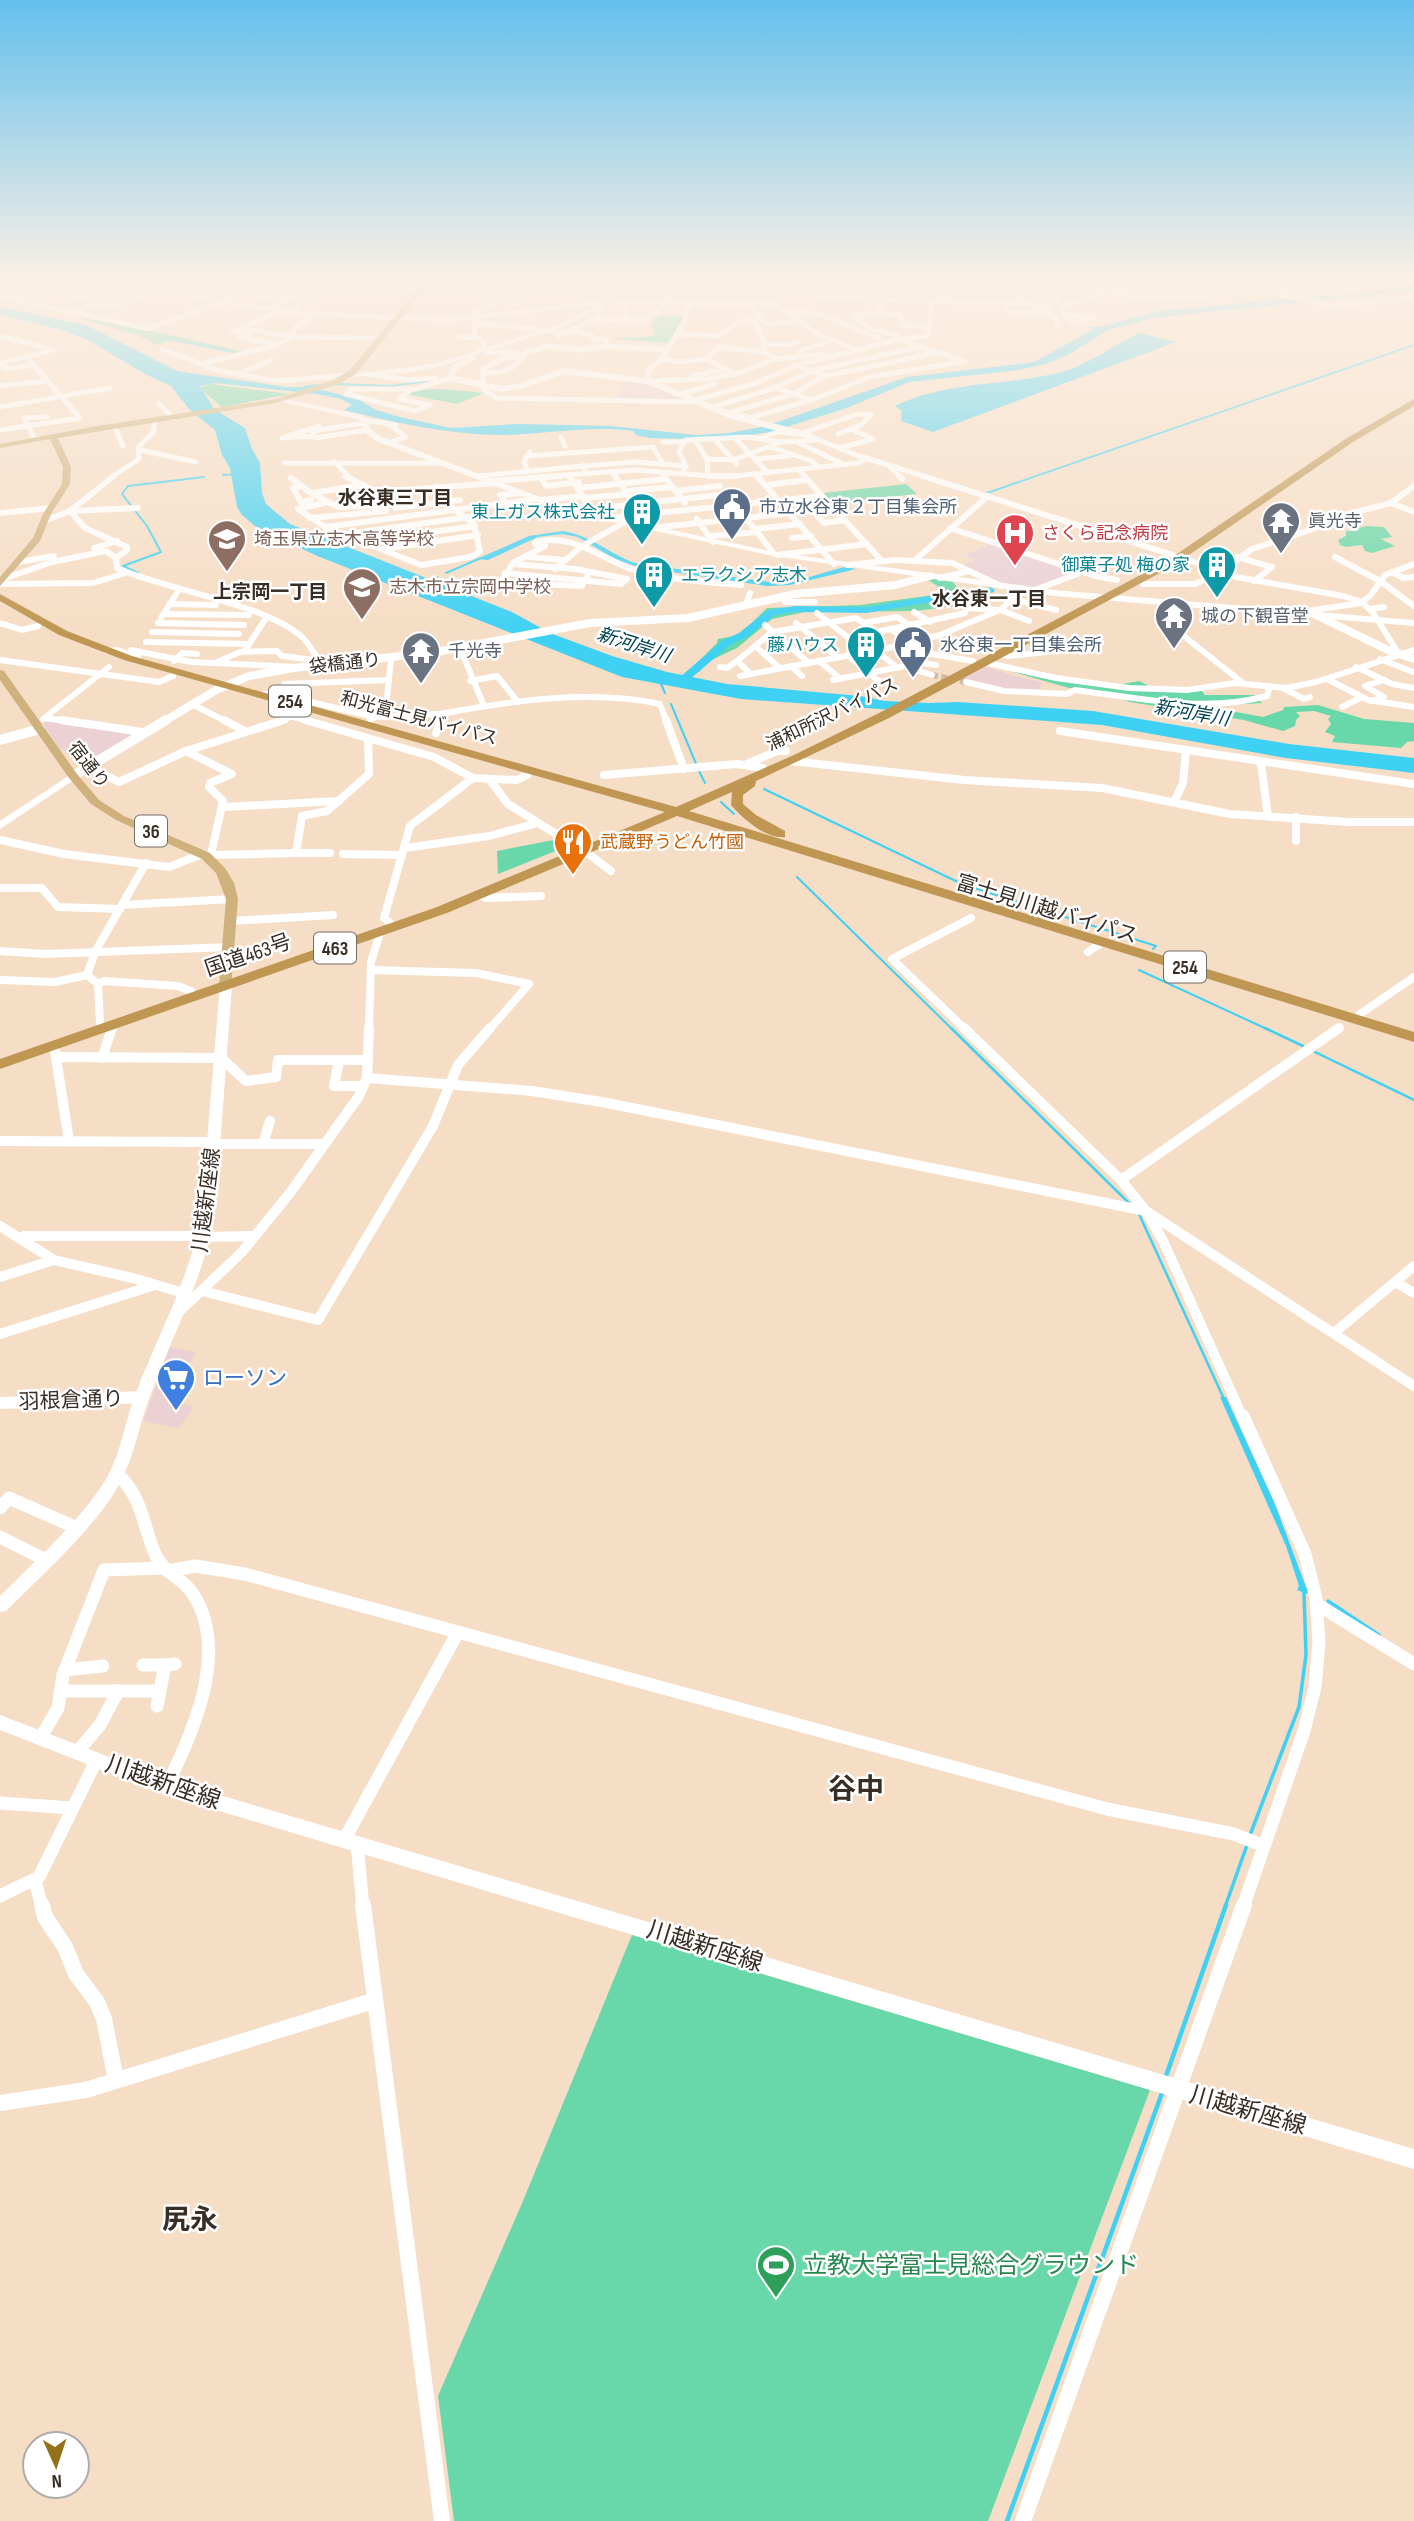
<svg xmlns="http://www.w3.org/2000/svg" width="1414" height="2521" viewBox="0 0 1414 2521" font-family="'Sofia Sans Condensed','Noto Sans JP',sans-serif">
  <rect width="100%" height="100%" fill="#f6ddc5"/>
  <g fill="#ebd1d3">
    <path d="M624,380L640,382L690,400L618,399Z"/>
    <path d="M986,667L1018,677L1042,682L1039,691L1009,690L960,680Z"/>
    <path d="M48,720L135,733L100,755L60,749L43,724Z"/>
    <path d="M170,1347L195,1352L172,1400L194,1407L179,1428L143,1421Z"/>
  </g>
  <path fill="#ead1d7" d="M993,543L1079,572L1051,584L1032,587L994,581L964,565L976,560L965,555Z"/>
  <g fill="#68d7a9">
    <path d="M657,315L682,316V320L668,343L610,339L654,336L653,327L650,326Z"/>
    <path d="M93,317L240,351L245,352L237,354L171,340L157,345L140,336L82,319Z"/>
    <path d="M210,384L290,394L222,407L202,390V387Z"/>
    <path d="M445,389L484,393L457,404L406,394L414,390Z"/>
    <path d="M906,484L917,494L832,503L823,493Z"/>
    <path d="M1367,526L1384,527L1392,537L1381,539L1395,546L1372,553L1365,551L1362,545L1346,547L1340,545L1338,540L1346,536V531H1357L1358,528Z"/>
    <path d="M933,579L953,582L966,599L962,605L915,611L805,612L772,619L737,648L707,662L699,672L690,670L717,643L718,639L739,635L767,608L860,605L933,595L942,589L928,580Z"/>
    <path d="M1010,671L1123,684L1139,681L1147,685L1149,690H1201L1205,695H1254L1262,703L1204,706L1263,717L1283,710L1284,707L1318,705L1364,719L1414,723V741L1407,742L1401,748L1332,742L1335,736L1325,732L1331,724L1328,719L1331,716L1314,711L1296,712L1300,716L1296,720L1295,726L1283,731L1244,720L1130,702L1102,692L1069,688Z"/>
    <path d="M559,839L568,846L498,874L497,851Z"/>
    <path d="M632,1935L1150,2090L988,2521H454L438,2396L523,2201Z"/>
  </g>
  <g fill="#3ed1f4">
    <path d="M1414,284V291L1152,318L1108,330L1070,354L1046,364L1012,371L909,382L847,408L770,432L730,438L687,439L650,438L636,435L633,431C588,425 545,435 499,435C446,434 395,423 344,410L352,405L341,399L316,394L216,383L200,386L214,409L245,428L252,449L260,463L262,493L266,504L290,524L512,612L550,633L612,656L667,672L727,684L860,696L885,701L928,703L958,702L1093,711L1289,744L1414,758V773L1286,758L1102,725L741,699L622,677L315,555L255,526L242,515L237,507L230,468L222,455L215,430L189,409L171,386L145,374L88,340L59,329L0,315V307L86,325L177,371L286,387H310L358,399L376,410L400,417L451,428L518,424L611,426L696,435L729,433L766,426L907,377L1034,362L1094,329L1087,327H1099L1158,311L1300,297L1360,294Z"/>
    <path d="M1140,333L1176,342L933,432L901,421L902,411L895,406C946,381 1004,386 1058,373C1088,366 1112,345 1140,333Z"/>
    <path d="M563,531C591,535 609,554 635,563L776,583L792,582L844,567L856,569L790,585L767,586L638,567L615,559L578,537L562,534L538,537L488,560L477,559L529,536Z"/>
    <path d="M1220,1397H1226L1275,1504L1306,1587L1309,1589L1307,1594L1297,1590L1299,1586L1286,1546Z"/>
  </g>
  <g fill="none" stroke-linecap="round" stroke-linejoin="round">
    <g stroke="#3ed1f4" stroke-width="2">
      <path d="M1058,290L1051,294L1062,314"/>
      <path d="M163,338L233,352"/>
      <path d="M335,384L391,386L429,381"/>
      <path d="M304,387L318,385"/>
      <path d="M223,475L234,474"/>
      <path d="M987,493L1414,345"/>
      <path d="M138,573L123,566L161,552L147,526L122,494L128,486L204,477"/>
      <path d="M446,573L481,558"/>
      <path d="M427,580L437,577"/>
      <path d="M661,684L665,693"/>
      <path d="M671,704L697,766"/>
      <path d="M699,771L705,783"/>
      <path d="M764,789L962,884L1156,946L1153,949"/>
      <path d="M721,802L734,814"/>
      <path d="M797,877L953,1030"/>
      <path d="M1139,970L1269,1030"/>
    </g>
    <g stroke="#3ed1f4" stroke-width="2.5">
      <path d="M951,1028L1130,1204"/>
      <path d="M1265,1028L1303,1046"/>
      <path d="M1315,1052L1414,1100"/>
      <path d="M1139,1214L1224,1399"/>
    </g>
    <g stroke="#3ed1f4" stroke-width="3.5">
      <path d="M1328,1601L1379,1635"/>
      <path d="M1250,1835L1299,1707L1306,1655L1304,1592"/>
      <path d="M1225,1907L1247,1845"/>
    </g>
    <g stroke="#3ed1f4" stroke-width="4.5">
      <path d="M1166,2076L1226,1905"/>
      <path d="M1007,2521L1162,2093"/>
    </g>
    <path fill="#3ed1f4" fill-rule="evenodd" d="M990,587L995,590L994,592L966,601H937L867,613L795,612L775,615L747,637L730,645L683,685L673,683L722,641L739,633L768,610L795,606L867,607L937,595H965Z"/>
    <path stroke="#d0baa5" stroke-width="6" stroke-dasharray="6 3.5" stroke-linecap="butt" d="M932,675L966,682"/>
    <g stroke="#fff" stroke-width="5">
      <path d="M306,282L386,285"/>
      <path d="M381,282L394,288L484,295L529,291L513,304"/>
      <path d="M924,282L928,291L948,293L949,298H942"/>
      <path d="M1000,282L1016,284"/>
      <path d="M1160,282L1182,297"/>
      <path d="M1181,282L1202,296"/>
      <path d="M1298,282L1316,287"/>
      <path d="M1240,285L1266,289L1289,282"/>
      <path d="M0,286L10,283"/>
      <path d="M207,286L245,292"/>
      <path d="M616,286L781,288L803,282"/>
      <path d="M15,291L57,282"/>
      <path d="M787,291L790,293L776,305L819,335L860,351"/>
      <path d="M790,293L874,300L1012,303L1021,301L1017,289L1023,282"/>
      <path d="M835,294L850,288L911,282"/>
      <path d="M258,297L287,299"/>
      <path d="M0,298L44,294L94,297L163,291L253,307L314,314L450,320L605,302"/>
      <path d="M16,300L150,329"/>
      <path d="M1021,301L1047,312L1058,321L1057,327"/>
      <path d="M1004,303L1008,312L1048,314"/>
      <path d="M690,304H775"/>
      <path d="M1048,306L1036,294L1052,282"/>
      <path d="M1060,306L1112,291L1148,288"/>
      <path d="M112,307L146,295"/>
      <path d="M272,309L303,289L315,290"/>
      <path d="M281,311L240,328L294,337L381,338"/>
      <path d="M291,311L320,288"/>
      <path d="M72,312L96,303L116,308"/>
      <path d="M881,312L883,315H900L903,325L928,327"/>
      <path d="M789,313C823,308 848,328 879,338"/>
      <path d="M1065,315L1094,317L1075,323Z"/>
      <path d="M1065,315L1055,296L1058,292L1089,282"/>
      <path d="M685,316V321L663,358L649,370L647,381L709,379L742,372L775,359L823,354"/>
      <path d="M475,318V311L512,294L525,282"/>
      <path d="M595,319L625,320L627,302"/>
      <path d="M625,319L646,320L651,314H656L679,284"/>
      <path d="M754,320L764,341L763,351L768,353"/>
      <path d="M761,320L766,324L803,322"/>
      <path d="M474,323L563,332"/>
      <path d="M148,328L224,302L261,283L289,285L295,282"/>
      <path d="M240,328L233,331L248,334L240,337L243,338"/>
      <path d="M570,330L592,336L593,339H606V346"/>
      <path d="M676,334L718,336L740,321L761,320L752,306"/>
      <path d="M0,336L53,350L0,363"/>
      <path d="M558,336L595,319L603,308L599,307"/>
      <path d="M293,337L294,329L314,314"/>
      <path d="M459,337L478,338"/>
      <path d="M243,338L274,344"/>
      <path d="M763,344L787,345L798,342"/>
      <path d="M162,349L219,371L277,381L350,375"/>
      <path d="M800,351L832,340"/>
      <path d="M477,352L484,347L483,342L473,335L478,320"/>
      <path d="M487,353L517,352"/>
      <path d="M662,359L680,362L706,359L736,374"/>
      <path d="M706,359L719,347L764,352L777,359"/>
      <path d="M201,364L270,347L293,338"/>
      <path d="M795,365L825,376L936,353"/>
      <path d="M0,366L9,369L33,365"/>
      <path d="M482,372C500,374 513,372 523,356"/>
      <path d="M238,374L271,360"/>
      <path d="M366,374L410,380L436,378"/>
      <path d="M693,375L721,371"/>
      <path d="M0,386L46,381"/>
      <path d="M483,387V369L504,358L523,356L527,352L549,346L579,350L606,346L667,350"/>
      <path d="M774,387L811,400"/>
      <path d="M487,388L485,391L497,398L689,402L756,383L797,365L905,338L928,336L932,301"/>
      <path d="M411,390L399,399L430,405L415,411L346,394L352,389H416L450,378"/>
      <path d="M681,394L715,384"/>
      <path d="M159,404L173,418"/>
      <path d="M0,407L110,388"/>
      <path d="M713,407L775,388L812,371L918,347"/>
      <path d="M718,410L750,418L811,400L870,377L965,361L909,343L897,335L871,329L852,315L881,312L874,300"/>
      <path d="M732,412L793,394L825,376"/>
      <path d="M364,420L396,425"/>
      <path d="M365,423L312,431L315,438L367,430"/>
      <path d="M388,424L406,437L388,443"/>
      <path d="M114,425L123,446"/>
      <path d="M0,430L80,418L27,357"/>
      <path d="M807,435L856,455L927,477"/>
      <path d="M810,435L805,432L858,414L871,415L861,425L838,434"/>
      <path d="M314,436L282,438L319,426"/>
      <path d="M561,437L565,446"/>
      <path d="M761,438L778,432L796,434"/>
      <path d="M35,439L24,418L47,417"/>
      <path d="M736,439L768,473"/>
      <path d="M695,440L707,459L708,476"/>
      <path d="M715,440L737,464"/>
      <path d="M663,442H684"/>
      <path d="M799,443L841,463"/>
      <path d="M770,447L812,461L819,467"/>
      <path d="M839,448L873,439L854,430"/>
      <path d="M140,450L196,462"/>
      <path d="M526,456L653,447L663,464"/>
      <path d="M707,459L733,460"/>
      <path d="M756,459L789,456"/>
      <path d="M733,460L781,442L817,440"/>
      <path d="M334,461L349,477"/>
      <path d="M285,463H443"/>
      <path d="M888,465L900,477"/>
      <path d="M583,466L638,462L686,466"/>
      <path d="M798,469L806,477"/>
      <path d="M527,470L524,462L530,452"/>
      <path d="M612,472L616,477"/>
      <path d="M663,474L666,477"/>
      <path d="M682,474L686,466L679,452L685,440L748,437L781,442"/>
      <path d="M756,474L759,477"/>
      <path d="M569,475L571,477"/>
      <path d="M478,476L583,466L587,474"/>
      <path d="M112,477L139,459L138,447L153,433L155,420"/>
      <path d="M538,477L635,470L725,477L858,463L868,458"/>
    </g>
    <g stroke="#fff" stroke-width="6">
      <path d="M345,476L377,492L497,483"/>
      <path d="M478,476H481"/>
      <path d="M569,476L591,509L727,494"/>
      <path d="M615,476L651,528L791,513"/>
      <path d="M664,476L685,503"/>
      <path d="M708,476H737"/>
      <path d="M757,476L834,564"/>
      <path d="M804,476L882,561"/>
      <path d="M899,476L902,479"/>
      <path d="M922,476L1173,555"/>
      <path d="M541,477L546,486L579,482"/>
      <path d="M291,478L311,493L338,507L393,505"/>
      <path d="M491,481L560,476"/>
      <path d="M766,485L808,480"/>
      <path d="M301,486L293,488L301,502L311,500"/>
      <path d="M578,488L666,479"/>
      <path d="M627,491L672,487"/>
      <path d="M675,491L720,486"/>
      <path d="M312,493L361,485"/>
      <path d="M584,498L628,494"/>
      <path d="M540,500L583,496"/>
      <path d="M328,502L298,509L325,527L421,565L470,557L480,552L474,524L447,504L436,487"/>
      <path d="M506,503L500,495L522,493"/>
      <path d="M1391,503L1414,512"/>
      <path d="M395,508L460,500"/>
      <path d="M564,509L589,506"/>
      <path d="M70,511L85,528L127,547V550L116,558"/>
      <path d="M70,511L138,508"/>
      <path d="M790,512L812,510L824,523L845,520"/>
      <path d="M0,513L52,508"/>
      <path d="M743,514L774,554"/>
      <path d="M310,518L386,511"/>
      <path d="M608,518L822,496"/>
      <path d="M697,519L713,542"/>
      <path d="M44,521L70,511L114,476"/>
      <path d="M325,527L537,499"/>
      <path d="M950,528L1095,576L1117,580"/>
      <path d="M755,529L800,524"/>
      <path d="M347,534L469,517"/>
      <path d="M711,536L758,532"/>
      <path d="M792,538L811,536"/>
      <path d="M365,541L475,526"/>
      <path d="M94,548L117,541"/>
      <path d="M384,549L478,535"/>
      <path d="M777,555L867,544"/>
      <path d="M529,557L564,560"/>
      <path d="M1180,557L1236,577L1343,596L1362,602L1374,614L1398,653"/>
      <path d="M1237,557L1272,567L1254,581"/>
      <path d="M1335,557L1380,581L1414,606"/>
      <path d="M116,558L117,568C168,591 265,603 303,638C308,643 312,650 316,656L309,667"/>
      <path d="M914,561L988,496"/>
      <path d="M19,562L54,556"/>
      <path d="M847,565L895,560L952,563L1001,586"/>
      <path d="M555,569L582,546L625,522"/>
      <path d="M1392,572L1403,578L1414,577"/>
      <path d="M505,573L621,584L627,579L575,569L513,564"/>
      <path d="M6,578L52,562L106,551L116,558"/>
      <path d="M940,578L969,571"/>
      <path d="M500,582L582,586L588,575"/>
      <path d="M0,584L93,583L125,573"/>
      <path d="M1143,584H1195L1218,574L1252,549L1313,529L1344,515L1391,503L1414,486"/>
      <path d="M1035,590L1082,572"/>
      <path d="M494,593L513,563L545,546L535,544L536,542C574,532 603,561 638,571C672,580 707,582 741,585"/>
      <path d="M750,593L747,601L751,604"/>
      <path d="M783,596L785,602H815"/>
      <path d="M1013,599L1056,610"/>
      <path d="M1172,602L1178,628L1185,637L1243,683"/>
      <path d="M170,604L216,605"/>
      <path d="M1370,609L1384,607"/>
      <path d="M1001,610L1029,621"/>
      <path d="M914,612L930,622"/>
      <path d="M1301,612L1361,603L1370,596L1385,575L1414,564"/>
      <path d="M817,613L865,651"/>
      <path d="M164,614L249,615"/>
      <path d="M161,618L178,591"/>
      <path d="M0,623L22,630L38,626"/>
      <path d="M158,623L244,625"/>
      <path d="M796,623L837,657"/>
      <path d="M863,623L897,617L909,625"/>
      <path d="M765,625L809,663"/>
      <path d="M891,629L911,645L916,670L932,675"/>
      <path d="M152,632L239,634"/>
      <path d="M146,642L248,644"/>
      <path d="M755,646L780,668"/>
      <path d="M460,648L484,706"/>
      <path d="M897,648L973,661"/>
      <path d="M246,649L266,618"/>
      <path d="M131,650L191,662L298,667"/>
      <path d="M875,650L898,668"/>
      <path d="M107,651L117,650L138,657"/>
      <path d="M999,654L1009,656L1065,650"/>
      <path d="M847,655L880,682L891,680"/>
      <path d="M1380,659L1413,672"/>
      <path d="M0,660L159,682L173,676"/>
      <path d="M174,661L182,653L197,654"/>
      <path d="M819,661L841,679"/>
      <path d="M916,662L936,665"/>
      <path d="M983,662L1056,678L1129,688L1187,690L1235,683L1286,688L1316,682L1414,650"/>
      <path d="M215,663L240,652L277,651L282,656L313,660"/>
      <path d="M791,666L802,676"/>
      <path d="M720,667L727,668L737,661"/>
      <path d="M1356,667L1392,684L1414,688"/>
      <path d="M751,674L737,661L772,632L856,618L877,632L965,613L967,608L1000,610"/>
      <path d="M740,676L888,648L940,635L1002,609L1020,588"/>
      <path d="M1327,679L1368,700L1414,707"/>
      <path d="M833,680L915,664"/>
      <path d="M470,681L497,676L518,702"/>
      <path d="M966,682L1004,691L1067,694L1075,690C1137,698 1205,713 1267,696L1269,689"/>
      <path d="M284,684L387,680"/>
      <path d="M1283,688L1304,699L1310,697"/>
      <path d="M264,694L272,693L375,717"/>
      <path d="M1371,701L1384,697L1365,686L1384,680"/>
      <path d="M192,704L227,722"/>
      <path d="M1342,707L1360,698"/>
      <path d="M440,714C509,701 591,689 660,704L667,722"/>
      <path d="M294,717L312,722"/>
      <path d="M385,717L391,659"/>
      <path d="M45,718L73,722"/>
      <path d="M43,719L109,667"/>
      <path d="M370,720L375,717L440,714V722"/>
      <path d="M278,722L304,711"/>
    </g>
    <g stroke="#fff" stroke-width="8">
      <path d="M61,720L142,732"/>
      <path d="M224,720L245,731"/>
      <path d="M305,720L434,757L473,778L517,780L527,775"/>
      <path d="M666,720L684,769"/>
      <path d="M1060,731L1414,784"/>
      <path d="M436,733L441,720"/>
      <path d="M186,751L232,774L210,783L209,787L223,801L210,859"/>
      <path d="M791,761L964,780L1102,788L1230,814L1349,822H1414"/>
      <path d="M747,764L777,751H786"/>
      <path d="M1261,764L1268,816"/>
      <path d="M87,766L119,782L186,751L284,720"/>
      <path d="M604,775L737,764L763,768"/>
      <path d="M490,780L508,804L577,847"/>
      <path d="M1174,802L1183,783L1186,750"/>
      <path d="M223,807L339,801"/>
      <path d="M1296,817V841"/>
      <path d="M0,840L64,854L169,867L202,854"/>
      <path d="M405,848L489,836L538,823"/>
      <path d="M586,852L611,871"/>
      <path d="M330,853H296L302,816L327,811L369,774L368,739"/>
      <path d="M343,854L402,855"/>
      <path d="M209,855L296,853"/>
      <path d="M0,888H42L58,907L120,909"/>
      <path d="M480,895L486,898L541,896"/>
      <path d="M122,905L232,899"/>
      <path d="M231,921L333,915"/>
      <path d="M389,922L384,918L410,826L473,778"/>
      <path d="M0,951L46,954L229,947"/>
      <path d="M1088,952L1103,942"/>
      <path d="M371,970L476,973L529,984L489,1030"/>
      <path d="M87,975L95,952L146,863"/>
      <path d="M0,980L55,982L87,975L98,984L100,1023"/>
      <path d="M98,984L104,981L178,986L191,991"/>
      <path d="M1360,1014L1414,977"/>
      <path d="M111,1030L113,1025"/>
      <path d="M369,1030L371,962L379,936L376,933"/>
      <path d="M966,1030L892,959L971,918"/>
      <path d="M1336,1030L1339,1028"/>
    </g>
    <g stroke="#fff" stroke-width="10">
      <path d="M964,1028L1121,1180L1146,1211L1163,1241L1243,1418"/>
      <path d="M55,1051L69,1141"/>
      <path d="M58,1057L220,1058"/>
      <path d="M220,1057L246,1081L276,1077L278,1060H368"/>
      <path d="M102,1058L112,1028"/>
      <path d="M339,1061L334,1086H362"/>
      <path d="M367,1078L532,1091L602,1102L1146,1211L1414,1386"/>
      <path d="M0,1141L213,1142"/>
      <path d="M213,1144H322"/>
      <path d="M263,1144L270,1121"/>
      <path d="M1121,1180L1339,1028"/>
      <path d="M0,1226L54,1260L133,1278L187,1294"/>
      <path d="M24,1236H205"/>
      <path d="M205,1237L254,1236"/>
      <path d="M0,1277L54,1260"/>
      <path d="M1395,1282L1414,1293"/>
      <path d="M202,1291L318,1320L433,1126L458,1065L490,1028"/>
      <path d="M180,1311L242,1252L290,1193L359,1096L367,1078L369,1028"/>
      <path d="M1334,1333L1414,1266"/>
      <path d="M0,1334L155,1285"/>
    </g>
    <g stroke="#fff" stroke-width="13">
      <path d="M1243,1416L1305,1554L1316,1598L1319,1642L1315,1687L1304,1731L1243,1907"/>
      <path d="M118,1475C143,1497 143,1528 156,1556C164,1573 184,1579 193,1594C230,1651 193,1733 166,1787"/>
      <path d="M0,1508L9,1498L77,1528"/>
      <path d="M0,1537L46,1560"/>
      <path d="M168,1571L195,1566L245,1574L1107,1809L1234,1834L1264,1846"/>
      <path d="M1318,1605L1414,1664"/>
      <path d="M143,1665H165"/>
      <path d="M65,1670L103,1666"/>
      <path d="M63,1691H118L100,1725L77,1752"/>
      <path d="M118,1691H160"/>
      <path d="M157,1706L165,1665L175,1664"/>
      <path d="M41,1737L58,1708L63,1675L104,1570L164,1568"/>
      <path d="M0,1803L72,1808"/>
      <path d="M344,1840L457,1634"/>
      <path d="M357,1844L363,1907"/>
      <path d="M35,1881L42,1907"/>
      <path d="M0,1896L39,1877L97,1759"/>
    </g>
    <g stroke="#fff" stroke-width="16">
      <path d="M42,1905L45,1917L65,1947L76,1974L97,2002L104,2019L116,2080"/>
      <path d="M363,1905L442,2521"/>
      <path d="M0,2103L86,2090L373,2001"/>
      <path d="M1023,2521L1244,1905"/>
    </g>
    <g stroke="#fff" stroke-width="6">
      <path d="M581,282L616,286"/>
      <path d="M1057,282L1149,299L1375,282"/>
      <path d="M1212,282L1251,288"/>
      <path d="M1279,294L1332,305L1414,298"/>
      <path d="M605,302L666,301L690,304L685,316"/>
      <path d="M468,356L472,358L454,368L450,378L502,389L521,386L564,371L647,381L732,416L807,435"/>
    </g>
    <g stroke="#fff" stroke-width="8">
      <path d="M1314,614L1388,650L1414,659"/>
      <path d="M163,722L216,690L249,676L294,668L436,652L590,623L688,618L795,594L895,585L930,576"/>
    </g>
    <g stroke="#fff" stroke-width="10">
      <path d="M0,740L40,729"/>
      <path d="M73,776L166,720"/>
    </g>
    <path stroke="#fff" stroke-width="12" d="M0,1403L142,1397"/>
    <g fill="#fff" fill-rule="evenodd">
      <path d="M616,282H622L604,306L568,325L438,367L403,373L350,377L347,375L437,363L564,323L600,304Z"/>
      <path d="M280,398L362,415L368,420L370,429L382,437L566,507L774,552L1054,590L1414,620V626L1054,596L774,556L561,511L376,441L364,432L361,421L357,419L278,401Z"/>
      <path d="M73,773L77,774V778L0,829V821Z"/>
      <path d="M226,981L232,985L215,1214C204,1278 173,1333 151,1394C136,1432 135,1462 111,1498C82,1540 42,1575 6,1611L0,1612V1596C34,1562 71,1529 99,1490C120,1461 123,1428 135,1395C158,1334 190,1279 201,1214L220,985Z"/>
      <path d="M0,1715L169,1780L1414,2149V2169L166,1795L0,1730Z"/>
    </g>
    <g fill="#cfb17e" fill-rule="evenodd">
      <path d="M423,282H430L356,374L339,384L276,403L58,438L71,467L70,484L51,514L40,541L0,586V577L33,538L43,514L62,484L63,467L50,439L0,448V444L97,426L275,399L333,380L350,370Z"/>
      <path d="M0,670L4,671L77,774L99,800L124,816L210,853L225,868L234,883L238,899L231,988L226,989L219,985L226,899L216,873L202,859L116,820L91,804L69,778L0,680Z"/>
    </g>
    <path fill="#bf9753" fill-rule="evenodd" d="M1414,399V406L1353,442L1173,566L887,719L756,781L755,786L743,795V804L756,815L785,831V837C767,840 742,818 731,805L732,792L689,811L1414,1032V1042L677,816L447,913L0,1069V1059L437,907L665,812L124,660L59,635L0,601V594L67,631L132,656L676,807L794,755L879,713L1165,562L1347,438Z"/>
  </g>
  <linearGradient id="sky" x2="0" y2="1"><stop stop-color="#64c0ed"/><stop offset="0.44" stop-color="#fbf0e5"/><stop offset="1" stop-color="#fbf0e5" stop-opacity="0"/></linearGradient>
  <rect width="1414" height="635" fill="url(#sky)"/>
  <defs>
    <symbol id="civic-pin" viewBox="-11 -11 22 30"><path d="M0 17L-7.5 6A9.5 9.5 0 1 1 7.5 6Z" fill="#5c6f8a" stroke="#fff"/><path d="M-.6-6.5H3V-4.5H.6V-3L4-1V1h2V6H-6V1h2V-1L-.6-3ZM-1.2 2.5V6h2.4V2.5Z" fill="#fff"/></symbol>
    <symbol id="building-pin" viewBox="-11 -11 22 30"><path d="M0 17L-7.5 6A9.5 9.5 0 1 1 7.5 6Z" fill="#0f9aa8" stroke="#fff"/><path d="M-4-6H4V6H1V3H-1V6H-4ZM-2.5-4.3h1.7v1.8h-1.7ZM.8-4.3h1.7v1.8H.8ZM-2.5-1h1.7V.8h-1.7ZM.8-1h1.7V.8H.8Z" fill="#fff"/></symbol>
    <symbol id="temple-pin" viewBox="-11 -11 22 30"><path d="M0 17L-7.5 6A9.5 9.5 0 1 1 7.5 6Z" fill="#6b7280" stroke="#fff"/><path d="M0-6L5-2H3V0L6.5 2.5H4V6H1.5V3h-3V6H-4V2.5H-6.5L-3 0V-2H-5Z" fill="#fff"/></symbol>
    <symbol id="hospital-pin" viewBox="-11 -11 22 30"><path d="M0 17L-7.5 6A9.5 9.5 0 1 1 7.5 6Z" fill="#e0444e" stroke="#fff"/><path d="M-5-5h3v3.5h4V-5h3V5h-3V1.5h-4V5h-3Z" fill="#fff"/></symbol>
    <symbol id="school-pin" viewBox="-11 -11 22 30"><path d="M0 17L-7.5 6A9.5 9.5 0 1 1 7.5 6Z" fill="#8d6e63" stroke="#fff"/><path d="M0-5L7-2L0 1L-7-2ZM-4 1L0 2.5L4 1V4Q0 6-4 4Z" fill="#fff"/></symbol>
    <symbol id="restaurant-pin" viewBox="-11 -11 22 30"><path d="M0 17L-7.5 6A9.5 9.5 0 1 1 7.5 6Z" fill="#e8710a" stroke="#fff"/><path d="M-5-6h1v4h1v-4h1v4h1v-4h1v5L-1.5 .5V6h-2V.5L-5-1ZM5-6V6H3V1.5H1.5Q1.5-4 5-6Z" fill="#fff"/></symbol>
    <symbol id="supermarket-pin" viewBox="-11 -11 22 30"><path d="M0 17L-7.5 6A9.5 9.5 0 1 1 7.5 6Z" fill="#3f7fe0" stroke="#fff"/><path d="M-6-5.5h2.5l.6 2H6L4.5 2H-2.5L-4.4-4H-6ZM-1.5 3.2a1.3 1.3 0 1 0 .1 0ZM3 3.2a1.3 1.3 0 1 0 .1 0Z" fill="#fff"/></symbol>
    <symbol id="stadium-pin" viewBox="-11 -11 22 30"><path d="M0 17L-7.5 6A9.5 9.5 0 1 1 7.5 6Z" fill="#2e9e5b" stroke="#fff"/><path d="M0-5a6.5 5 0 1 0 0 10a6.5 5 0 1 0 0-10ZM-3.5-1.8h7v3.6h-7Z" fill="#fff"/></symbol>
  </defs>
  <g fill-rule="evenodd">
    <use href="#civic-pin" x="710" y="485" width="44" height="60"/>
    <use href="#building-pin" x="620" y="490" width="44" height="60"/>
    <use href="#temple-pin" x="1259" y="499" width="44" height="60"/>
    <use href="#hospital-pin" x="993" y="511" width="44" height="60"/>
    <use href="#school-pin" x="205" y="517" width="44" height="60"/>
    <use href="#building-pin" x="1195" y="543" width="44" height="60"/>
    <use href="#building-pin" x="632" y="553" width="44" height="60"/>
    <use href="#school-pin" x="340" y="565" width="44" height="60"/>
    <use href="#temple-pin" x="1152" y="594" width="44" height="60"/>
    <use href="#building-pin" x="844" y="623" width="44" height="60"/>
    <use href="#civic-pin" x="891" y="623" width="44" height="60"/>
    <use href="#temple-pin" x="399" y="629" width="44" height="60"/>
    <use href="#restaurant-pin" x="551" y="820" width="44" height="60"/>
    <use href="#supermarket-pin" x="154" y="1356" width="44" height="60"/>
    <use href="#stadium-pin" x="754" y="2243" width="44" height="60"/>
  </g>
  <g text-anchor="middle" stroke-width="5" stroke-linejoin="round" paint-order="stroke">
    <g font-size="18" fill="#4e5e75" stroke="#fff" text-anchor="start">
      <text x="759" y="513">市立水谷東２丁目集会所</text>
      <text x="940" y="651">水谷東一丁目集会所</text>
    </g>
    <g font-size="18" fill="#0d838f" stroke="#fff" text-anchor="end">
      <text x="615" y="518">東上ガス株式会社</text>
      <text x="1190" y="571">御菓子処 梅の家</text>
      <text x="681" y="581" text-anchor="start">エラクシア志木</text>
      <text x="839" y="651">藤ハウス</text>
    </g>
    <g font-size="18" fill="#5b616d" stroke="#fff" text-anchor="start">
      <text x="1308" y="527">眞光寺</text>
      <text x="1201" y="622">城の下観音堂</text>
      <text x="448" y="657">千光寺</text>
    </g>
    <g font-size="18" fill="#be3a42" stroke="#fff" text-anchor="start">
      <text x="1042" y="539">さくら記念病院</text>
    </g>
    <g font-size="18" fill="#785e54" stroke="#fff" text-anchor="start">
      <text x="254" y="545">埼玉県立志木高等学校</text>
      <text x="389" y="593">志木市立宗岡中学校</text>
    </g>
    <g font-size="18" fill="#382e25" stroke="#fff">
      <text transform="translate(345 663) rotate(-6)" y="6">袋橋通り</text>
      <text transform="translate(832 714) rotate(-26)" y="6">浦和所沢バイパス</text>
      <text transform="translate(419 718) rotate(15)" y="6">和光富士見バイパス</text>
      <text transform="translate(89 765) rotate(52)" y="6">宿通り</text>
    </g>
    <g font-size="18" fill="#c56008" stroke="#fff" text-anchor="start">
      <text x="600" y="848">武蔵野うどん竹國</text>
    </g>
    <g font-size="19" font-weight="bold" fill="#382e25" stroke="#fff">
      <text x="395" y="504">水谷東三丁目</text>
      <text x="270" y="598">上宗岡一丁目</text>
      <text x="989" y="605">水谷東一丁目</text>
    </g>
    <g font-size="19" font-style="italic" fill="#024553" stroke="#fff">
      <text transform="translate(634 644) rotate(18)" y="7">新河岸川</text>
      <text transform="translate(1192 712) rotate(10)" y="7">新河岸川</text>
    </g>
    <g fill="#fff" stroke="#746d66" stroke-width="2">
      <rect x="269" y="685.5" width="42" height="31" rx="5"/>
      <rect x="135" y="815.5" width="32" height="31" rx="5"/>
      <rect x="314" y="932.5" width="42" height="31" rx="5"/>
      <rect x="1164" y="951.5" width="42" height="31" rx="5"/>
    </g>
    <g font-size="19" font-weight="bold" fill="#382e25">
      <text x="290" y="708">254</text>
      <text x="151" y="838">36</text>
      <text x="335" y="955">463</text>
      <text x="1185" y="974">254</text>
    </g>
    <g font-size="21" fill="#382e25" stroke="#fff">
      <text transform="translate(1047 909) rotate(17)" y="7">富士見川越バイパス</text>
      <text transform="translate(248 955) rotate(-19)" y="7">国道463号</text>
      <text transform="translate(206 1200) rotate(-83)" y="7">川越新座線</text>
      <text transform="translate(71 1400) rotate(-2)" y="7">羽根倉通り</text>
    </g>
    <g font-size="21" fill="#366cbe" stroke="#fff" text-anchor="start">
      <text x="203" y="1385">ローソン</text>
    </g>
    <g font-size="24" fill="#382e25" stroke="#fff">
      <text transform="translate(163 1782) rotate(19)" y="8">川越新座線</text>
      <text transform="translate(705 1946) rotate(17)" y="8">川越新座線</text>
      <text transform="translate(1248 2110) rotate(16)" y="8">川越新座線</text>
    </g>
    <g font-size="24" fill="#27864d" stroke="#fff" text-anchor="start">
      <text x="803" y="2273">立教大学富士見総合グラウンド</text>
    </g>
    <g font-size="28" font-weight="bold" fill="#382e25" stroke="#fff">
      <text x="856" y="1798">谷中</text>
      <text x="190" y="2229">尻永</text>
    </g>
  </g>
  <g transform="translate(56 2465) rotate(177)"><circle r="33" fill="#ffffff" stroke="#afaba8" stroke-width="2"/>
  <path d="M0-5L12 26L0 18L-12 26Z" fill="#927118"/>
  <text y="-10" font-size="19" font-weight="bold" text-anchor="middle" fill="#382e25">N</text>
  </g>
</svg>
